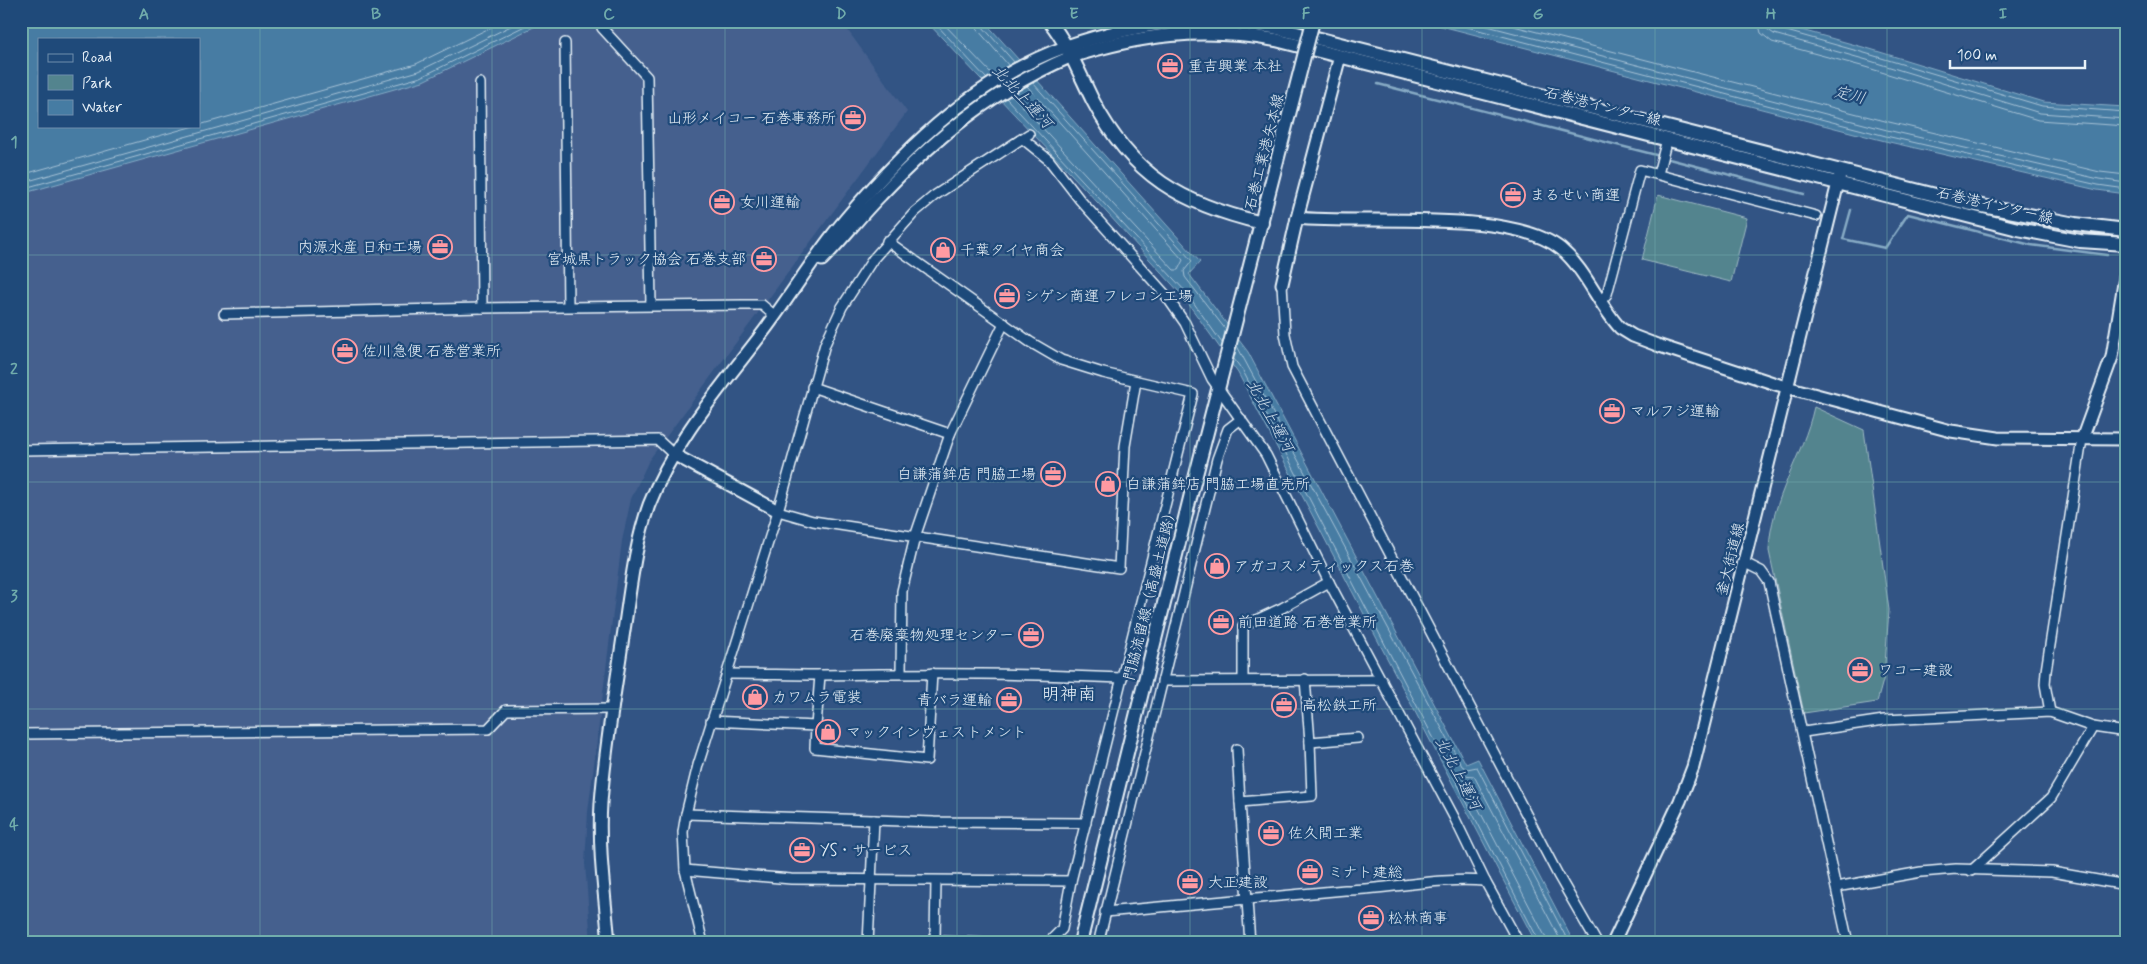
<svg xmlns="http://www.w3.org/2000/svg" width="2147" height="964" viewBox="0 0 2147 964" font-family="Mynerve,'Klee One',sans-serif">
  <rect width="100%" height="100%" fill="#325484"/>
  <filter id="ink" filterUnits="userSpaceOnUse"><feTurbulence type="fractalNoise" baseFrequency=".02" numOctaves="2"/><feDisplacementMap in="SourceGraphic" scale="10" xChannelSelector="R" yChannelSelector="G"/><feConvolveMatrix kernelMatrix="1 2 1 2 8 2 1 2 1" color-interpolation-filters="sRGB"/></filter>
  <g filter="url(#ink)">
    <path fill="#44608e" d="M546,21H841L907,112L649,460L631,499L622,541L588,812L585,863L591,943H21V194L423,81Z"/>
    <g fill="#53848e" stroke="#9ebac3">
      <path d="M1658,195L1747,218L1731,282L1642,260Z"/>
      <path d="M1814,407L1864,430L1889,610L1884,677L1877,702L1804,713L1769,551C1770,499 1803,457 1814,407Z"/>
    </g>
    <g fill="#467ca3" stroke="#87abc5" fill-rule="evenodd">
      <path d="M21,21H546L423,81L21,194ZM39,39H199V126H39Z"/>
      <path d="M926,21H984L1200,262L1189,274L1248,352L1466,764L1478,759L1574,943H1536L1238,373L1182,295L1087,191Z"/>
      <path d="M1422,21H1769L1870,49L2043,102L2126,107V194L2097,190L1885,141Z"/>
    </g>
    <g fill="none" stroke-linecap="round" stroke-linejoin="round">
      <g stroke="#a7c2d6" stroke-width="1">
        <path d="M933,21L987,79"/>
        <path d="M941,21L993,75"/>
        <path d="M975,21L978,30L1009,66"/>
        <path d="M981,21L982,26L1015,63"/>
        <path d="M1444,21L1886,136L2098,185L2126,189"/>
        <path d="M1468,21L1887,130L2099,179L2126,183"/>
        <path d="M1494,21L1889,122L2100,172L2126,175"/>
        <path d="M1758,21L1761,33L1772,42L1865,67L2038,120L2126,126"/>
        <path d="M1766,21L1767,29L1774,34L1867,60L2040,113L2126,119"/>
        <path d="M1772,21L1776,28L1868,54L2042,106L2126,112"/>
        <path d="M1033,83L1192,261L1184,271L1185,277L1226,330"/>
        <path d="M1012,95L1174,270H1178L1183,260L1027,86"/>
        <path d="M1006,98L1186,292L1222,343"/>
        <path d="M199,125L416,64L504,21"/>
        <path d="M21,175L194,126"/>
        <path d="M21,183L419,71L521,21"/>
        <path d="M21,189L421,77L535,21"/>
        <path d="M1237,346L1462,766L1467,769L1477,767L1569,943"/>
        <path d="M1234,359L1243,371L1540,943"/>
        <path d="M1546,943L1545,936L1463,779L1464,775L1474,776L1562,943"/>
      </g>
      <g stroke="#87abc5" stroke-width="2.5">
        <path d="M1378,84L1660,156"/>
        <path d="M1665,158L1804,194"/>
        <path d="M1851,210L1843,239L1885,248L1908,214L2031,245L2107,255"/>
      </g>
      <defs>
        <g id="minor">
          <path d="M602,28L647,77L651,305"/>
          <path d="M565,43L568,306"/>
          <path d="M480,83L482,308"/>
          <path d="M1023,139L1049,160L1080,200L1164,293L1185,323L1212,379L1266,455L1329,582L1454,817L1485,881L1519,943"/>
          <path d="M1658,174L1667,139"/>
          <path d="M887,241L1030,342L1061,360L1103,373L1193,394L1071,881L1062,929L1048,943"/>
          <path d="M1282,284L1285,334L1292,367L1558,875L1597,943"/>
          <path d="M1601,301L1607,294L1640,170L1816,216"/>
          <path d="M224,314L482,308L743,305H762L775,316"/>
          <path d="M812,387L950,434"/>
          <path d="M21,450L658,440L673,454"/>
          <path d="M778,511L813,521L1119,568L1125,446L1136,381"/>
          <path d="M1745,563L1761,571L1769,582L1848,943"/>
          <path d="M901,672L902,591L915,537L950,434L1004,323"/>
          <path d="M727,674C759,674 791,675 822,675C923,673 1022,673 1122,678"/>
          <path d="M1305,679L1310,742L1358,738"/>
          <path d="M1243,680V626L1282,608L1329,582"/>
          <path d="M1162,681L1382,680"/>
          <path d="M2050,712L2045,684L2046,671L2082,439"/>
          <path d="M711,721L816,726L815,748L927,760L932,673"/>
          <path d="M816,726L820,675"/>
          <path d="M1804,732L1884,720L2050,712L2093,727L2126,732"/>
          <path d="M21,734L488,729L506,710L613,709"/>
          <path d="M1237,749L1240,802L1312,796L1310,742"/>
          <path d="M1240,802L1250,943"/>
          <path d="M686,814L934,822L1086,823"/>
          <path d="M685,870L791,879L1071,881"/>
          <path d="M1971,871L2051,798L2093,727"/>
          <path d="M936,881L935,938L938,941L984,943"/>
          <path d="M1836,887L1921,872L1956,869L2052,872L2126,885"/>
          <path d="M1105,912L1345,890C1391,889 1438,877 1485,881"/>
          <path d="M1100,936L1217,459L1228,429L1241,419"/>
          <path d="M703,943L685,870L683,832L686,814L698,765L778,511L825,344L842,307L873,259L915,212L934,196L1029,134"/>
          <path d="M868,943L874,820"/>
        </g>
        <g id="tertiary">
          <path d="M1297,218C1362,225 1511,208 1561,249C1586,270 1598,304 1620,328L1633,336L1657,345L1779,385L1951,431L1998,438L2126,439"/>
          <path d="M822,260C843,239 860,216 881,195C937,136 995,89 1070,57"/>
          <path d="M1282,284L1297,218L1340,56"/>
          <path d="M2082,439L2112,357L2126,271"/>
          <path d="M673,454L778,511"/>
          <path d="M609,943C605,897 598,849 601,803C605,748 615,692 623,637C630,593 634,547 649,505C674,440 722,386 764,331C788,299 809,265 833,234C896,157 969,82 1065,47"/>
          <path d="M1613,943L1680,801L1693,767L1840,175"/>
        </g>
        <g id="secondary">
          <path d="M1049,21C1068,44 1080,75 1093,101C1132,176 1182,204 1262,223"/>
          <path d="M1230,21L1273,27L1967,203L2075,224L2126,230"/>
          <path d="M1065,47C1103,34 1141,25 1181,21"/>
          <path d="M1070,57C1141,34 1202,27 1276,40L2018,229L2080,241L2126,244"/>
          <path d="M1080,943L1191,494L1302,64"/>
        </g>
      </defs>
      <use href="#minor" stroke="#e8f1f8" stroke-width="12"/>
      <use href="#tertiary" stroke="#e8f1f8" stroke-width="15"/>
      <use href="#secondary" stroke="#e8f1f8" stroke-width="16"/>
      <use href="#minor" stroke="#1f4a7a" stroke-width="9"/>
      <use href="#tertiary" stroke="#1f4a7a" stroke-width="11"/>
      <use href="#secondary" stroke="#1f4a7a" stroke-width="12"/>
      <defs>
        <path id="secondary-bridge" d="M1302,64L1313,21"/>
      </defs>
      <use href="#secondary-bridge" stroke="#e8f1f8" stroke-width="16" stroke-linecap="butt"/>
      <use href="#secondary-bridge" stroke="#1f4a7a" stroke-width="12"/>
    </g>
  </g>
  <path fill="none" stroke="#71adac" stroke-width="1" stroke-opacity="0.55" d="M260,21V943M492,21V943M725,21V943M957,21V943M1190,21V943M1422,21V943M1655,21V943M1887,21V943M21,255H2126M21,482H2126M21,709H2126"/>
  <defs>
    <symbol id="office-ring" viewBox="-11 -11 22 22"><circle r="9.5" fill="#1f4a7a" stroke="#ff9aa2" stroke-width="1.5"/><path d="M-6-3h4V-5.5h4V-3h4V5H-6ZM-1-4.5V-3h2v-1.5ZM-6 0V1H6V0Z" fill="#ff9aa2"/></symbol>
    <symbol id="shop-ring" viewBox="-11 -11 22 22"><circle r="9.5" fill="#1f4a7a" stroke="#ff9aa2" stroke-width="1.5"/><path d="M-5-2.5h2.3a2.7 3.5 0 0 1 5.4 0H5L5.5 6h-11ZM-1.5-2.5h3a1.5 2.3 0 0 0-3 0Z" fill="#ff9aa2"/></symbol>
  </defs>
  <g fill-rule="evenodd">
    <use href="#office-ring" x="1156" y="52" width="28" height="28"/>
    <use href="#office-ring" x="839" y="104" width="28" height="28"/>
    <use href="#office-ring" x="1499" y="181" width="28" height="28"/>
    <use href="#office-ring" x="708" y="188" width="28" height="28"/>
    <use href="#office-ring" x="426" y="233" width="28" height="28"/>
    <use href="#shop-ring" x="929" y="236" width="28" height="28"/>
    <use href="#office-ring" x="750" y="245" width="28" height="28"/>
    <use href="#office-ring" x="993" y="282" width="28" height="28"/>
    <use href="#office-ring" x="331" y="337" width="28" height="28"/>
    <use href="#office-ring" x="1598" y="397" width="28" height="28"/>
    <use href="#office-ring" x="1039" y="460" width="28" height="28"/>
    <use href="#shop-ring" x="1094" y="470" width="28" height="28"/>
    <use href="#shop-ring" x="1203" y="552" width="28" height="28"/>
    <use href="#office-ring" x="1207" y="608" width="28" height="28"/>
    <use href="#office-ring" x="1017" y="621" width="28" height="28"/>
    <use href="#office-ring" x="1846" y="656" width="28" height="28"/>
    <use href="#shop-ring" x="741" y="683" width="28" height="28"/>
    <use href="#office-ring" x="995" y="686" width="28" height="28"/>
    <use href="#office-ring" x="1270" y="691" width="28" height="28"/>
    <use href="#shop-ring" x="814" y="718" width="28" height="28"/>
    <use href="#office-ring" x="1257" y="819" width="28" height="28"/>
    <use href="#office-ring" x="788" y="836" width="28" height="28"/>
    <use href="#office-ring" x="1296" y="858" width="28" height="28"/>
    <use href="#office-ring" x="1176" y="868" width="28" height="28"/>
    <use href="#office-ring" x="1357" y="904" width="28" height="28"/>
  </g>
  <g text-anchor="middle" stroke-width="4.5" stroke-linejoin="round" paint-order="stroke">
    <g font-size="15" fill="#e8f1f8" stroke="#1f4a7a" text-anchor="start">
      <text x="1188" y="71">重吉興業 本社</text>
      <text x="836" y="123" text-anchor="end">山形メイコー 石巻事務所</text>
      <text x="1530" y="200">まるせい商運</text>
      <text x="740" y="207">女川運輸</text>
      <text x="422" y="252" text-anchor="end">内源水産 日和工場</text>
      <text x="960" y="255">千葉タイヤ商会</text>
      <text x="746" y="264" text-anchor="end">宮城県トラック協会 石巻支部</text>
      <text x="1024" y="301">シゲン商運 フレコン工場</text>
      <text x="362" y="356">佐川急便 石巻営業所</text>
      <text x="1630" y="416">マルフジ運輸</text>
      <text x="1036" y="479" text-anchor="end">白謙蒲鉾店 門脇工場</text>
      <text x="1126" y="489">白謙蒲鉾店 門脇工場直売所</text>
      <text x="1234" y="571">アガコスメティックス石巻</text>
      <text x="1238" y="627">前田道路 石巻営業所</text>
      <text x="1014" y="640" text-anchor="end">石巻廃棄物処理センター</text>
      <text x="1878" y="675">ワコー建設</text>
      <text x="772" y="702">カワムラ電装</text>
      <text x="992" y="705" text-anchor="end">青バラ運輸</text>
      <text x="1302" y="710">高松鉄工所</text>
      <text x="846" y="737">マックインヴェストメント</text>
      <text x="1288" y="838">佐久間工業</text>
      <text x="820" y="855">YS・サービス</text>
      <text x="1328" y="877">ミナト建総</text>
      <text x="1208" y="887">大正建設</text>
      <text x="1388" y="923">松林商事</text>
    </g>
    <g font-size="15" fill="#e8f1f8" stroke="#1f4a7a">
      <text transform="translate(1603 106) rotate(14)" y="5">石巻港インター線</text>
      <text transform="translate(1264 152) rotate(-76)" y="5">石巻工業港矢本線</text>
      <text transform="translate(1995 205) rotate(13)" y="5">石巻港インター線</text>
      <text transform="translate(1730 559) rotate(-76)" y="5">釜大街道線</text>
      <text transform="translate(1150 593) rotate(-76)" y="5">門脇流留線（高盛土道路）</text>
    </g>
    <g font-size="16" font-style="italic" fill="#d0dfeb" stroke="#1f4a7a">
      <text transform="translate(1850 94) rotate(14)" y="6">定川</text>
      <text transform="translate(1023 96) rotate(47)" y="6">北北上運河</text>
      <text transform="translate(1271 415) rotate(61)" y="6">北北上運河</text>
      <text transform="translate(1459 773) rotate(62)" y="6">北北上運河</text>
    </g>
    <g font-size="18" fill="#e8f1f8" stroke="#1f4a7a">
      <text x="1069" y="700">明神南</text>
    </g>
  </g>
  <rect width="2147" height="964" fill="none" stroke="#1f4a7a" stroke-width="55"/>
  <rect x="38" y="38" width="162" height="90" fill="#1f4a7a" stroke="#6f8dac"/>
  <rect x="48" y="54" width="25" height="8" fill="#1f4a7a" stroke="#6f8dac"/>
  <text x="82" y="62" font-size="15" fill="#e8f1f8">Road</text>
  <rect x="48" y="75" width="25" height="15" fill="#53848e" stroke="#6f8dac"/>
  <text x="82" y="88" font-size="15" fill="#e8f1f8">Park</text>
  <rect x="48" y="100" width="25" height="15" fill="#467ca3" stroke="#6f8dac"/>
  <text x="82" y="112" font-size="15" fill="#e8f1f8">Water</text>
  <path d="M1950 60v8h135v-8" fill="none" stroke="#e8f1f8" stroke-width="2.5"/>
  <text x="1957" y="60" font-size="15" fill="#e8f1f8" stroke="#1f4a7a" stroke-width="4" paint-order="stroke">100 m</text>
  <rect x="28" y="28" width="2092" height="908" fill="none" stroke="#71adac" stroke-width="2"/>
  <g font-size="16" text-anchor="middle" font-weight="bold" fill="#71adac">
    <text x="144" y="19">A</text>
    <text x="376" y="19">B</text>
    <text x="609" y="19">C</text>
    <text x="841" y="19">D</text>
    <text x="1074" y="19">E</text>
    <text x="1306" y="19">F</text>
    <text x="1538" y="19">G</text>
    <text x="1771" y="19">H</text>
    <text x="2003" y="19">I</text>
    <text x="14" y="147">1</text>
    <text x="14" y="374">2</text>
    <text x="14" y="601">3</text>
    <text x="14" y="829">4</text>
  </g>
</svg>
